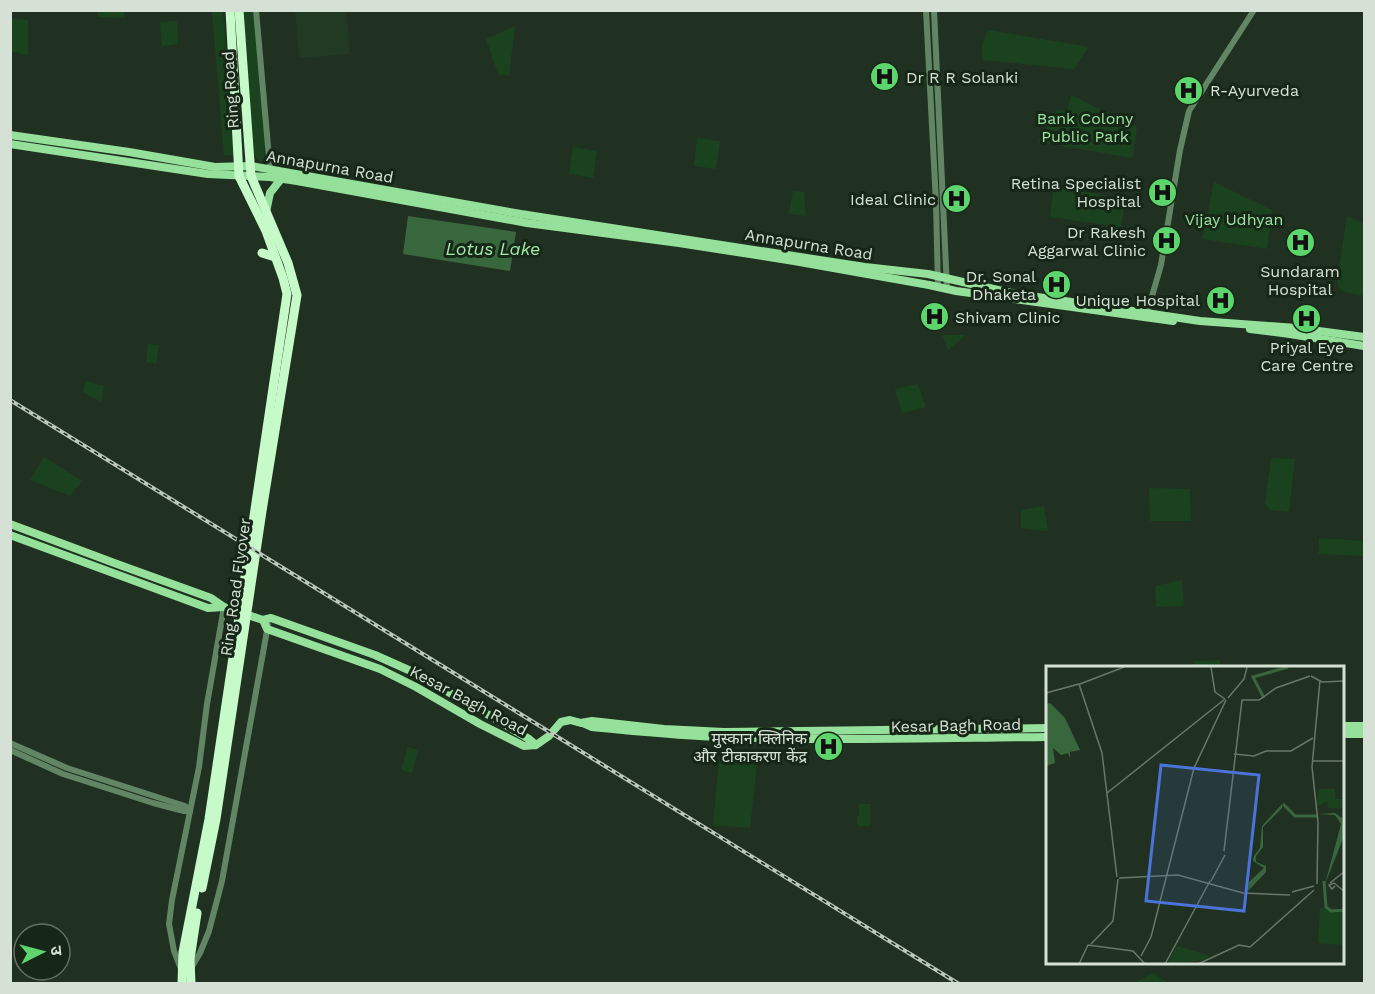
<svg xmlns="http://www.w3.org/2000/svg" width="1375" height="994" viewBox="0 0 1375 994" font-family="'Work Sans','Noto Sans Devanagari',sans-serif">
  <rect width="100%" height="100%" fill="#203121"/>
  <path fill="#223924" d="M295,11H346L350,54L299,58Z"/>
  <g fill="#1a421f">
    <path d="M98,11H124L125,18L98,17Z"/>
    <path d="M212,11H223L234,156L224,155Z"/>
    <path d="M242,11H254L265,142L264,159L260,162L254,155Z"/>
    <path d="M11,19L28,20V56L11,51Z"/>
    <path d="M177,21L178,44L162,46L160,22Z"/>
    <path d="M515,26L509,76L498,74L486,39Z"/>
    <path d="M988,30L1089,47L1074,69L982,60V44Z"/>
    <path d="M1071,95L1137,127L1133,158L1038,142L1057,110L1067,111Z"/>
    <path d="M697,138L720,141L716,169L694,166Z"/>
    <path d="M573,147L597,151L593,178L569,174Z"/>
    <path d="M1214,182L1272,210L1267,249L1202,239Z"/>
    <path d="M1054,186L1125,199L1121,227L1050,217Z"/>
    <path d="M793,191L804,192L806,216L789,214Z"/>
    <path d="M1347,216L1364,224V296L1341,291L1337,282Z"/>
    <path d="M942,335H966L948,350Z"/>
    <path d="M148,344L159,345L156,364L146,362Z"/>
    <path d="M86,381L104,386L101,402L83,392Z"/>
    <path d="M918,384L926,407L902,413L895,389Z"/>
    <path d="M44,457L82,481L70,496L30,480Z"/>
    <path d="M1271,458L1295,459L1289,512L1270,510L1265,504Z"/>
    <path d="M1149,488L1190,489L1191,521H1150Z"/>
    <path d="M1044,506L1048,531L1021,528V510Z"/>
    <path d="M1319,538L1364,541V556L1319,554Z"/>
    <path d="M1182,580L1184,606L1156,607L1155,586Z"/>
    <path d="M1220,660V667H1194V661Z"/>
    <path d="M408,747L418,750L412,773L401,770Z"/>
    <path d="M719,761L757,765L750,828L713,825Z"/>
    <path d="M859,804H870V826H857V816H859Z"/>
    <path d="M1153,973L1168,983H1134Z"/>
  </g>
  <path fill="#39673d" d="M408,216L516,232L510,271L403,254Z"/>
  <g fill="none" stroke-linecap="round" stroke-linejoin="round">
    <g stroke="#628665" stroke-width="6">
      <path d="M256,10L270,169"/>
      <path d="M926,10L936,203L938,287"/>
      <path d="M934,10L947,289"/>
      <path d="M1146,317L1161,265L1180,150L1189,111L1254,10"/>
      <path d="M10,743L67,768L185,806L190,811"/>
      <path d="M10,750L63,774L153,803L184,811H190"/>
      <path d="M181,969L174,951L169,924L172,900L199,767L207,704L224,607"/>
      <path d="M190,970L200,953L209,931L222,881L268,625"/>
    </g>
    <g stroke="#95e19b" stroke-width="8">
      <path d="M10,135L129,152L215,167L251,166L521,214L865,267L928,274L1011,293L1200,321L1296,328L1364,337"/>
      <path d="M10,144L208,174L270,177L297,181L527,223L679,243L794,261L929,285L956,291L1173,321"/>
      <path d="M266,212L270,193L281,179"/>
      <path d="M1250,329L1290,334L1364,346"/>
      <path d="M10,524L117,564L211,598L224,607L263,620"/>
      <path d="M10,535L208,608L224,607"/>
      <path d="M583,723L592,727C635,731 679,736 724,737C832,741 940,738 1048,737"/>
      <path d="M1344,726H1364"/>
      <path d="M1344,734H1364"/>
      <path d="M536,745L529,739L487,714L413,672L375,655L271,618L263,620L267,629L380,669L416,687L480,724L524,746L536,745L549,736L561,722L570,720L581,723L592,721L664,729L724,732L1048,728"/>
    </g>
    <g stroke="#c6fbc9" stroke-width="9">
      <path d="M262,253L275,257"/>
      <path d="M202,888L216,819L262,511L297,295L288,263L251,176L239,10"/>
      <path d="M182,984L183,952L209,819L287,294L283,278L266,231L239,176L230,10"/>
      <path d="M191,984L190,959L197,913"/>
    </g>
    <defs>
      <path id="rail" d="M10,400L959,984"/>
    </defs>
    <use href="#rail" stroke="#bcc8bc" stroke-width="4"/>
    <use href="#rail" stroke="#162717" stroke-width="1.5" stroke-dasharray="4.5" stroke-linecap="butt"/>
  </g>
  <defs>
    <symbol id="hospital-disc" viewBox="-11 -11 22 22"><circle r="9.5" fill="#5cd56d" stroke="#162717"/><path d="M-5-5h3v3.5h4V-5h3V5h-3V1.5h-4V5h-3Z" fill="#111"/></symbol>
  </defs>
  <g fill-rule="evenodd">
    <use href="#hospital-disc" x="868" y="60" width="33" height="33"/>
    <use href="#hospital-disc" x="1172" y="74" width="33" height="33"/>
    <use href="#hospital-disc" x="1146" y="176" width="33" height="33"/>
    <use href="#hospital-disc" x="940" y="182" width="33" height="33"/>
    <use href="#hospital-disc" x="1150" y="224" width="33" height="33"/>
    <use href="#hospital-disc" x="1284" y="226" width="33" height="33"/>
    <use href="#hospital-disc" x="1040" y="268" width="33" height="33"/>
    <use href="#hospital-disc" x="1204" y="284" width="33" height="33"/>
    <use href="#hospital-disc" x="918" y="300" width="33" height="33"/>
    <use href="#hospital-disc" x="1290" y="302" width="33" height="33"/>
    <use href="#hospital-disc" x="812" y="730" width="33" height="33"/>
  </g>
  <g text-anchor="middle" stroke-width="6" stroke-linejoin="round" paint-order="stroke">
    <g font-size="16" fill="#d6e1d6" stroke="#162717" text-anchor="end">
      <text x="906" y="83" text-anchor="start">Dr R R Solanki</text>
      <text x="1210" y="96" text-anchor="start">R-Ayurveda</text>
      <text x="1141" y="189">Retina Specialist<tspan x="1141" dy="18">Hospital</tspan></text>
      <text x="936" y="205">Ideal Clinic</text>
      <text x="1146" y="238">Dr Rakesh<tspan x="1146" dy="18">Aggarwal Clinic</tspan></text>
      <text x="1300" y="277" text-anchor="middle">Sundaram<tspan x="1300" dy="18">Hospital</tspan></text>
      <text x="1036" y="282">Dr. Sonal<tspan x="1036" dy="18">Dhaketa</tspan></text>
      <text x="1200" y="306">Unique Hospital</text>
      <text x="955" y="323" text-anchor="start">Shivam Clinic</text>
      <text x="1307" y="353" text-anchor="middle">Priyal Eye<tspan x="1307" dy="18">Care Centre</tspan></text>
      <text x="807" y="744">मुस्कान क्लिनिक<tspan x="807" dy="18">और टीकाकरण केंद्र</tspan></text>
    </g>
    <g font-size="16" fill="#d6e1d6" stroke="#162717">
      <text transform="translate(230 90) rotate(-94)" y="6">Ring Road</text>
      <text transform="translate(330 166) rotate(10)" y="6">Annapurna Road</text>
      <text transform="translate(809 244) rotate(9)" y="6">Annapurna Road</text>
      <text transform="translate(235 587) rotate(-82)" y="6">Ring Road Flyover</text>
      <text transform="translate(469 700) rotate(28)" y="6">Kesar Bagh Road</text>
      <text transform="translate(956 725) rotate(-1)" y="6">Kesar Bagh Road</text>
    </g>
    <g font-size="16" fill="#9ce2a1" stroke="#162717">
      <text x="1085" y="124">Bank Colony<tspan x="1085" dy="18">Public Park</tspan></text>
      <text x="1234" y="225">Vijay Udhyan</text>
    </g>
    <g font-size="18" font-style="italic" fill="#a3eaa9" stroke="#162717">
      <text x="493" y="255">Lotus Lake</text>
    </g>
  </g>
  <g transform="translate(1046 666)">
    <rect width="298" height="298" fill="#203121"/>
    <path d="M272,123H289V133H298V142H282L281,136L271,140ZM274,242L298,244V279L272,277ZM131,280L162,289L161,294L121,298Z" fill="#1a421f"/>
    <path d="M4,37L19,52L34,84L24,86V92L22,87L15,89L7,82L9,97L0,100V38ZM236,138V142L217,161V181L210,190V196L220,200V206L202,225L203,216L218,202L207,195L208,190L214,182L216,160ZM289,147L296,152L298,170L279,218L295,158L289,149L272,148Z" fill="#39673d"/>
    <path fill="none" stroke="#39673d" stroke-width="3" d="M218,32L207,11L242,1M237,138L249,150H271M278,215L280,241L285,245L299,244"/>
    <path fill="none" stroke="#697769" stroke-width="1.5" d="M165,1L169,26L179,33M265,10L276,16L299,15M34,18L78,1M0,27L33,18L56,87L71,211M182,32L198,13L201,1M188,88L208,90L220,85H245L267,72M266,95H299M61,127L179,33M178,185L196,34H213L230,22L264,10M73,212L132,209L197,227L244,229M165,215L179,189M284,217L299,205M271,218L272,156L266,101L274,14M289,220L286,223L283,219L288,217L299,226M246,226L268,220M45,278L67,255L72,213M95,290L105,271L148,102L180,34M33,298L42,279L87,285L99,298M119,298L164,215M152,298L193,279L204,281L268,224"/>
    <path fill="#4b73d8" fill-opacity="0.15" stroke="#4b73d8" stroke-width="3" d="M115,99L213,109L198,245L100,235Z"/>
    <rect width="298" height="298" fill="none" stroke="#d6e1d6" stroke-width="3"/>
  </g>
  <rect width="1375" height="994" fill="none" stroke="#d6e1d6" stroke-width="24"/>
  <g transform="translate(42 952) rotate(84)"><circle r="28" fill="#162717" stroke="#637163" stroke-width="1.5"/>
  <path d="M0-4.5L10 22L0 15L-10 22Z" fill="#5cd56d"/>
  <text y="-9" font-size="16" font-weight="bold" text-anchor="middle" fill="#d6e1d6">उ</text>
  </g>
</svg>
